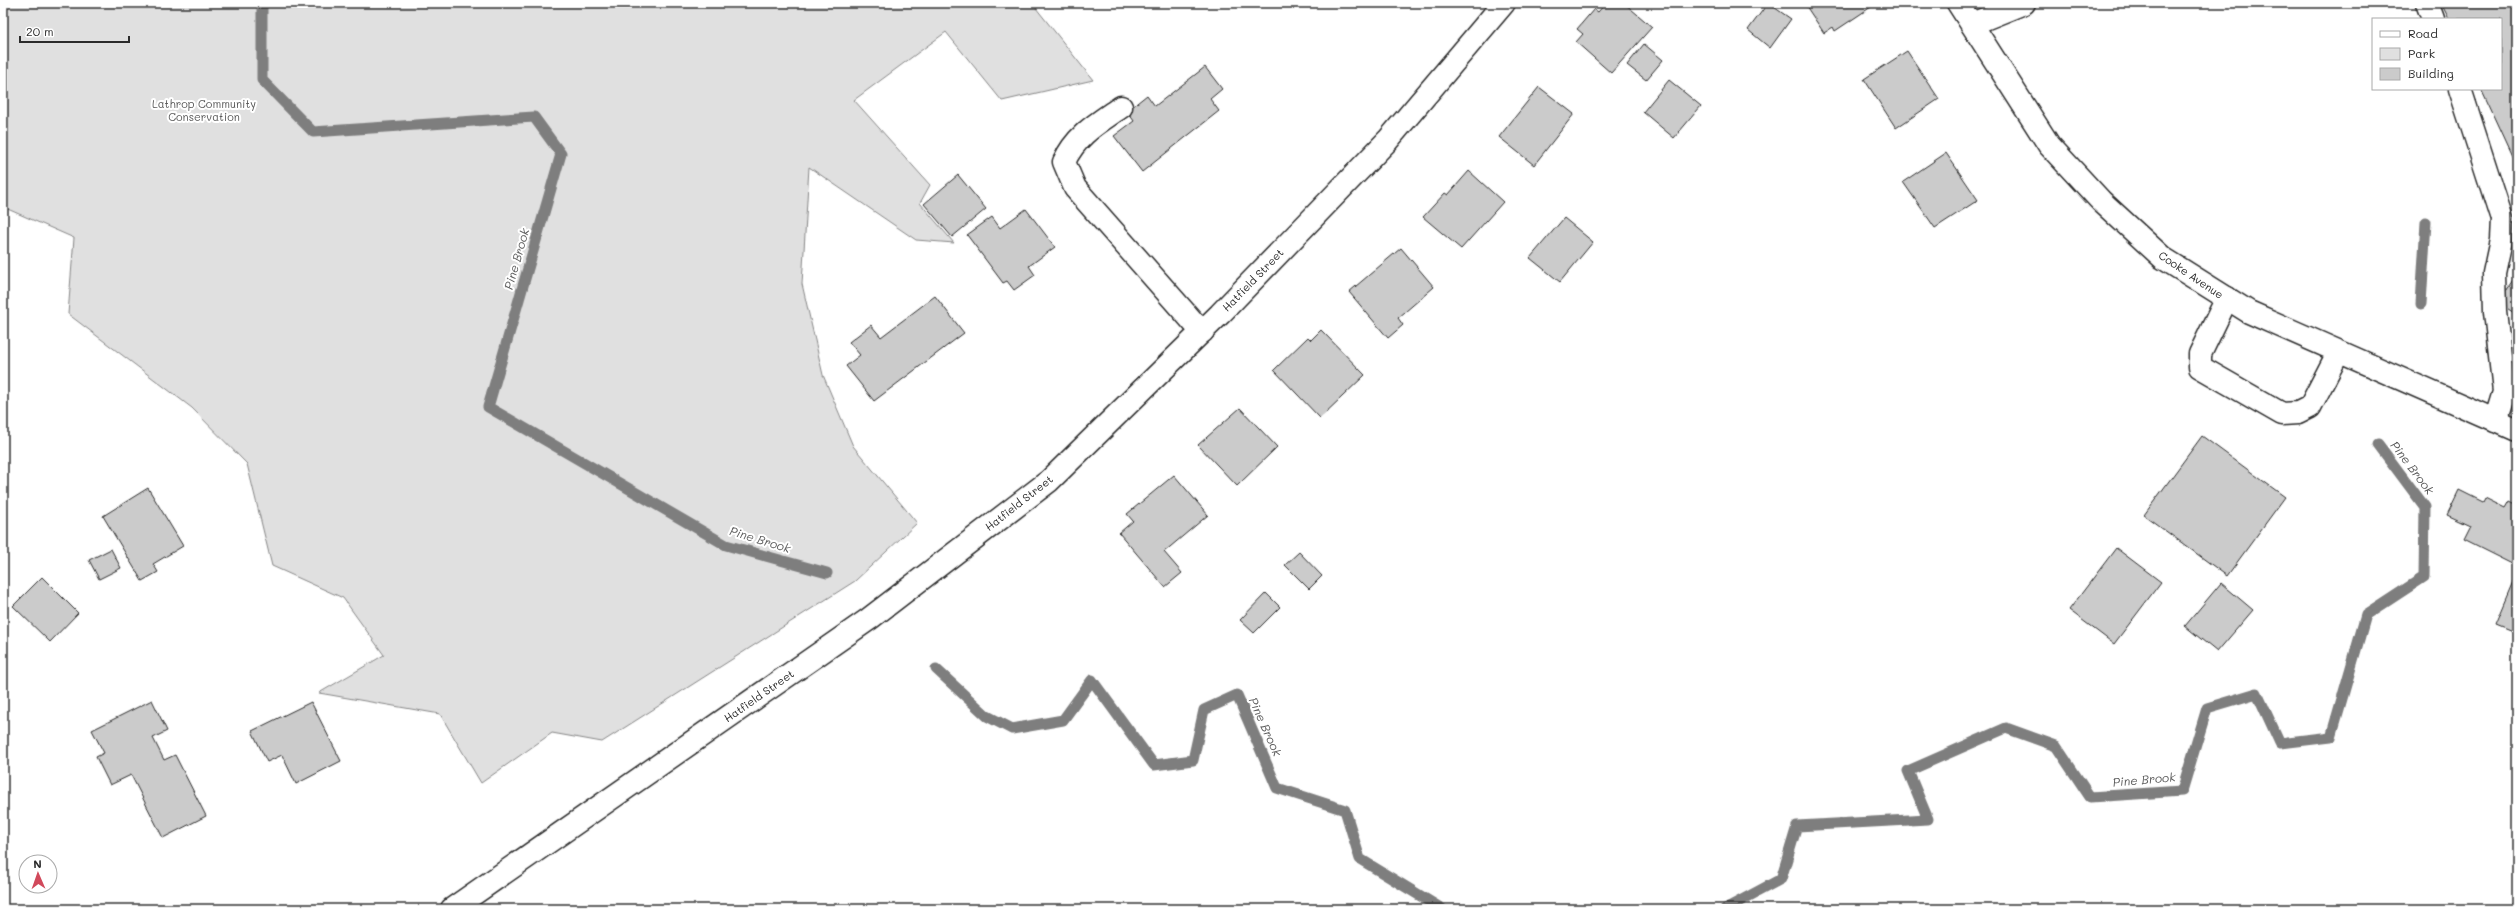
<svg xmlns="http://www.w3.org/2000/svg" width="2520" height="912" viewBox="0 0 2520 912" font-family="Mali,sans-serif">
  <rect width="100%" height="100%" fill="#fff"/>
  <filter id="ink" filterUnits="userSpaceOnUse"><feTurbulence type="fractalNoise" baseFrequency=".025" numOctaves="2"/><feDisplacementMap in="SourceGraphic" scale="8" xChannelSelector="R" yChannelSelector="G"/><feConvolveMatrix kernelMatrix="1 2 1 2 8 2 1 2 1" color-interpolation-filters="sRGB"/></filter>
  <g filter="url(#ink)">
    <path fill="#e0e0e0" stroke="#868686" d="M3,3H1032L1093,80L1002,101L946,32L854,100L930,185L920,203L954,243L916,240L809,167L802,284L823,375L853,446L917,523L855,581L602,742L552,733L481,783L440,714L319,693L384,655L343,598L272,566L247,464L192,408L68,314L74,238L3,207Z"/>
    <g fill="none" stroke-linecap="round" stroke-linejoin="round">
      <g stroke="#7e7e7e" stroke-width="11">
        <path d="M262,3V80L313,132L534,117L561,154L488,407L726,545L827,573"/>
        <path d="M2421,304L2426,222"/>
        <path d="M936,669L987,716L1012,729L1063,720L1092,680L1154,765L1193,760L1204,710L1237,695L1277,788L1345,810L1360,859L1442,909"/>
        <path d="M1725,909L1781,879L1797,826L1928,819L1908,771L2006,728L2056,746L2090,797L2182,791L2207,708L2257,693L2280,743L2331,737L2366,615L2424,577L2425,507L2378,444"/>
      </g>
    </g>
    <g fill="#cbcbcb" stroke="#2b2b2b">
      <path d="M1606,3H1624L1652,27L1611,73L1576,42L1583,34L1577,29L1594,9L1598,12Z"/>
      <path d="M1768,3L1791,19L1770,48L1748,30Z"/>
      <path d="M1804,3H1877L1835,31L1833,27L1824,33Z"/>
      <path d="M2441,3H2517V167L2481,89H2501V19H2449Z"/>
      <path d="M1644,44L1663,60L1646,80L1627,65Z"/>
      <path d="M1907,51L1939,99L1896,128L1864,79Z"/>
      <path d="M1205,67L1222,89L1210,99L1219,111L1142,172L1114,136L1134,121L1127,111L1147,95L1155,106Z"/>
      <path d="M1669,80L1701,106L1674,138L1643,112Z"/>
      <path d="M1539,87L1574,114L1534,165L1499,137Z"/>
      <path d="M1946,153L1978,200L1935,228L1903,182Z"/>
      <path d="M1469,171L1503,202L1461,249L1423,217L1445,193L1448,195Z"/>
      <path d="M958,175L986,209L952,237L924,204Z"/>
      <path d="M1026,209L1055,247L1029,266L1035,275L1014,290L1007,281L1003,283L967,235L992,217L1000,228Z"/>
      <path d="M1564,218L1593,242L1560,282L1530,258Z"/>
      <path d="M1401,248L1434,287L1398,318L1403,325L1388,338L1349,292Z"/>
      <path d="M2517,274V315L2498,302Z"/>
      <path d="M935,296L964,333L874,401L846,366L860,355L849,342L871,325L881,337Z"/>
      <path d="M1321,330L1365,375L1320,418L1274,370L1308,337L1311,340Z"/>
      <path d="M1240,408L1277,447L1237,486L1198,445Z"/>
      <path d="M2202,436L2285,497L2227,576L2144,515Z"/>
      <path d="M1174,475L1208,515L1164,552L1182,573L1165,587L1119,533L1133,521L1127,514Z"/>
      <path d="M148,488L183,546L153,564L158,572L142,581L103,516Z"/>
      <path d="M2459,490L2483,502L2485,498L2505,508L2509,501L2517,505L2516,566L2464,540L2471,526L2447,515Z"/>
      <path d="M2116,548L2161,582L2114,644L2069,610Z"/>
      <path d="M111,549L121,568L99,579L89,560Z"/>
      <path d="M1299,552L1322,576L1309,589L1285,565Z"/>
      <path d="M2517,572V633L2495,624Z"/>
      <path d="M42,577L78,613L50,642L13,606Z"/>
      <path d="M2221,583L2253,610L2217,652L2185,626Z"/>
      <path d="M1266,593L1280,607L1254,633L1240,620Z"/>
      <path d="M152,700L167,731L153,738L164,760L175,755L206,816L163,838L131,775L110,785L96,757L104,753L92,730Z"/>
      <path d="M311,702L341,761L296,784L282,755L267,762L252,731Z"/>
    </g>
    <g fill="none" stroke-linecap="round" stroke-linejoin="round">
      <defs>
        <g id="minor">
          <path d="M1958,3L2049,145L2101,201L2163,258L2249,312L2517,430"/>
          <path d="M2427,3L2433,19"/>
          <path d="M1972,24L2024,3"/>
          <path d="M2460,89L2502,219L2501,240L2494,273L2495,312L2504,392L2495,421"/>
          <path d="M1121,107C1098,123 1076,135 1064,162L1075,188L1202,332"/>
          <path d="M2227,298L2200,354V367L2282,414L2298,413L2310,407L2338,353"/>
          <path d="M452,909L869,619L1049,481L1220,314L1388,140L1504,3"/>
        </g>
      </defs>
      <use href="#minor" stroke="#2b2b2b" stroke-width="25"/>
      <use href="#minor" stroke="#fff" stroke-width="22"/>
    </g>
  </g>
  <g text-anchor="middle" stroke-width="4" stroke-linejoin="round" paint-order="stroke">
    <g font-size="11" fill="#585858" stroke="#fff">
      <text x="204" y="108">Lathrop Community<tspan x="204" dy="13">Conservation</tspan></text>
    </g>
    <g font-size="11" fill="#2b2b2b" stroke="#fff">
      <text transform="translate(2191 275) rotate(34)" y="4">Cooke Avenue</text>
      <text transform="translate(1253 280) rotate(-46)" y="4">Hatfield Street</text>
      <text transform="translate(1019 503) rotate(-38)" y="4">Hatfield Street</text>
      <text transform="translate(759 696) rotate(-35)" y="4">Hatfield Street</text>
    </g>
    <g font-size="12" font-style="italic" fill="#5c5c5c" stroke="#fff">
      <text transform="translate(517 259) rotate(-74)" y="4">Pine Brook</text>
      <text transform="translate(2412 468) rotate(53)" y="4">Pine Brook</text>
      <text transform="translate(760 540) rotate(17)" y="4">Pine Brook</text>
      <text transform="translate(1265 727) rotate(66)" y="4">Pine Brook</text>
      <text transform="translate(2144 780) rotate(-5)" y="4">Pine Brook</text>
    </g>
  </g>
  <rect width="2520" height="912" fill="none" stroke="#fff" stroke-width="16"/>
  <rect x="8" y="8" width="2504" height="896" fill="none" stroke="#2b2b2b" stroke-width="1.5" filter="url(#ink)"/>
  <rect x="2372" y="18" width="130" height="72" fill="#ffffff" stroke="#aaaaaa"/>
  <rect x="2380" y="31" width="20" height="6" fill="#ffffff" stroke="#aaaaaa"/>
  <text x="2408" y="38" font-size="12" fill="#2b2b2b">Road</text>
  <rect x="2380" y="48" width="20" height="12" fill="#e0e0e0" stroke="#aaaaaa"/>
  <text x="2408" y="58" font-size="12" fill="#2b2b2b">Park</text>
  <rect x="2380" y="68" width="20" height="12" fill="#cbcbcb" stroke="#aaaaaa"/>
  <text x="2408" y="78" font-size="12" fill="#2b2b2b">Building</text>
  <g transform="translate(38 874) rotate(358)"><circle r="19" fill="#ffffff" stroke="#aaaaaa"/>
  <path d="M0-3L7 15L0 10L-7 15Z" fill="#d1495b"/>
  <text y="-6" font-size="11" font-weight="bold" text-anchor="middle" fill="#2b2b2b">N</text>
  </g>
  <path d="M20 36v6h109v-6" fill="none" stroke="#2b2b2b" stroke-width="2"/>
  <text x="26" y="36" font-size="12" fill="#2b2b2b" stroke="#ffffff" stroke-width="3" paint-order="stroke">20 m</text>
</svg>
